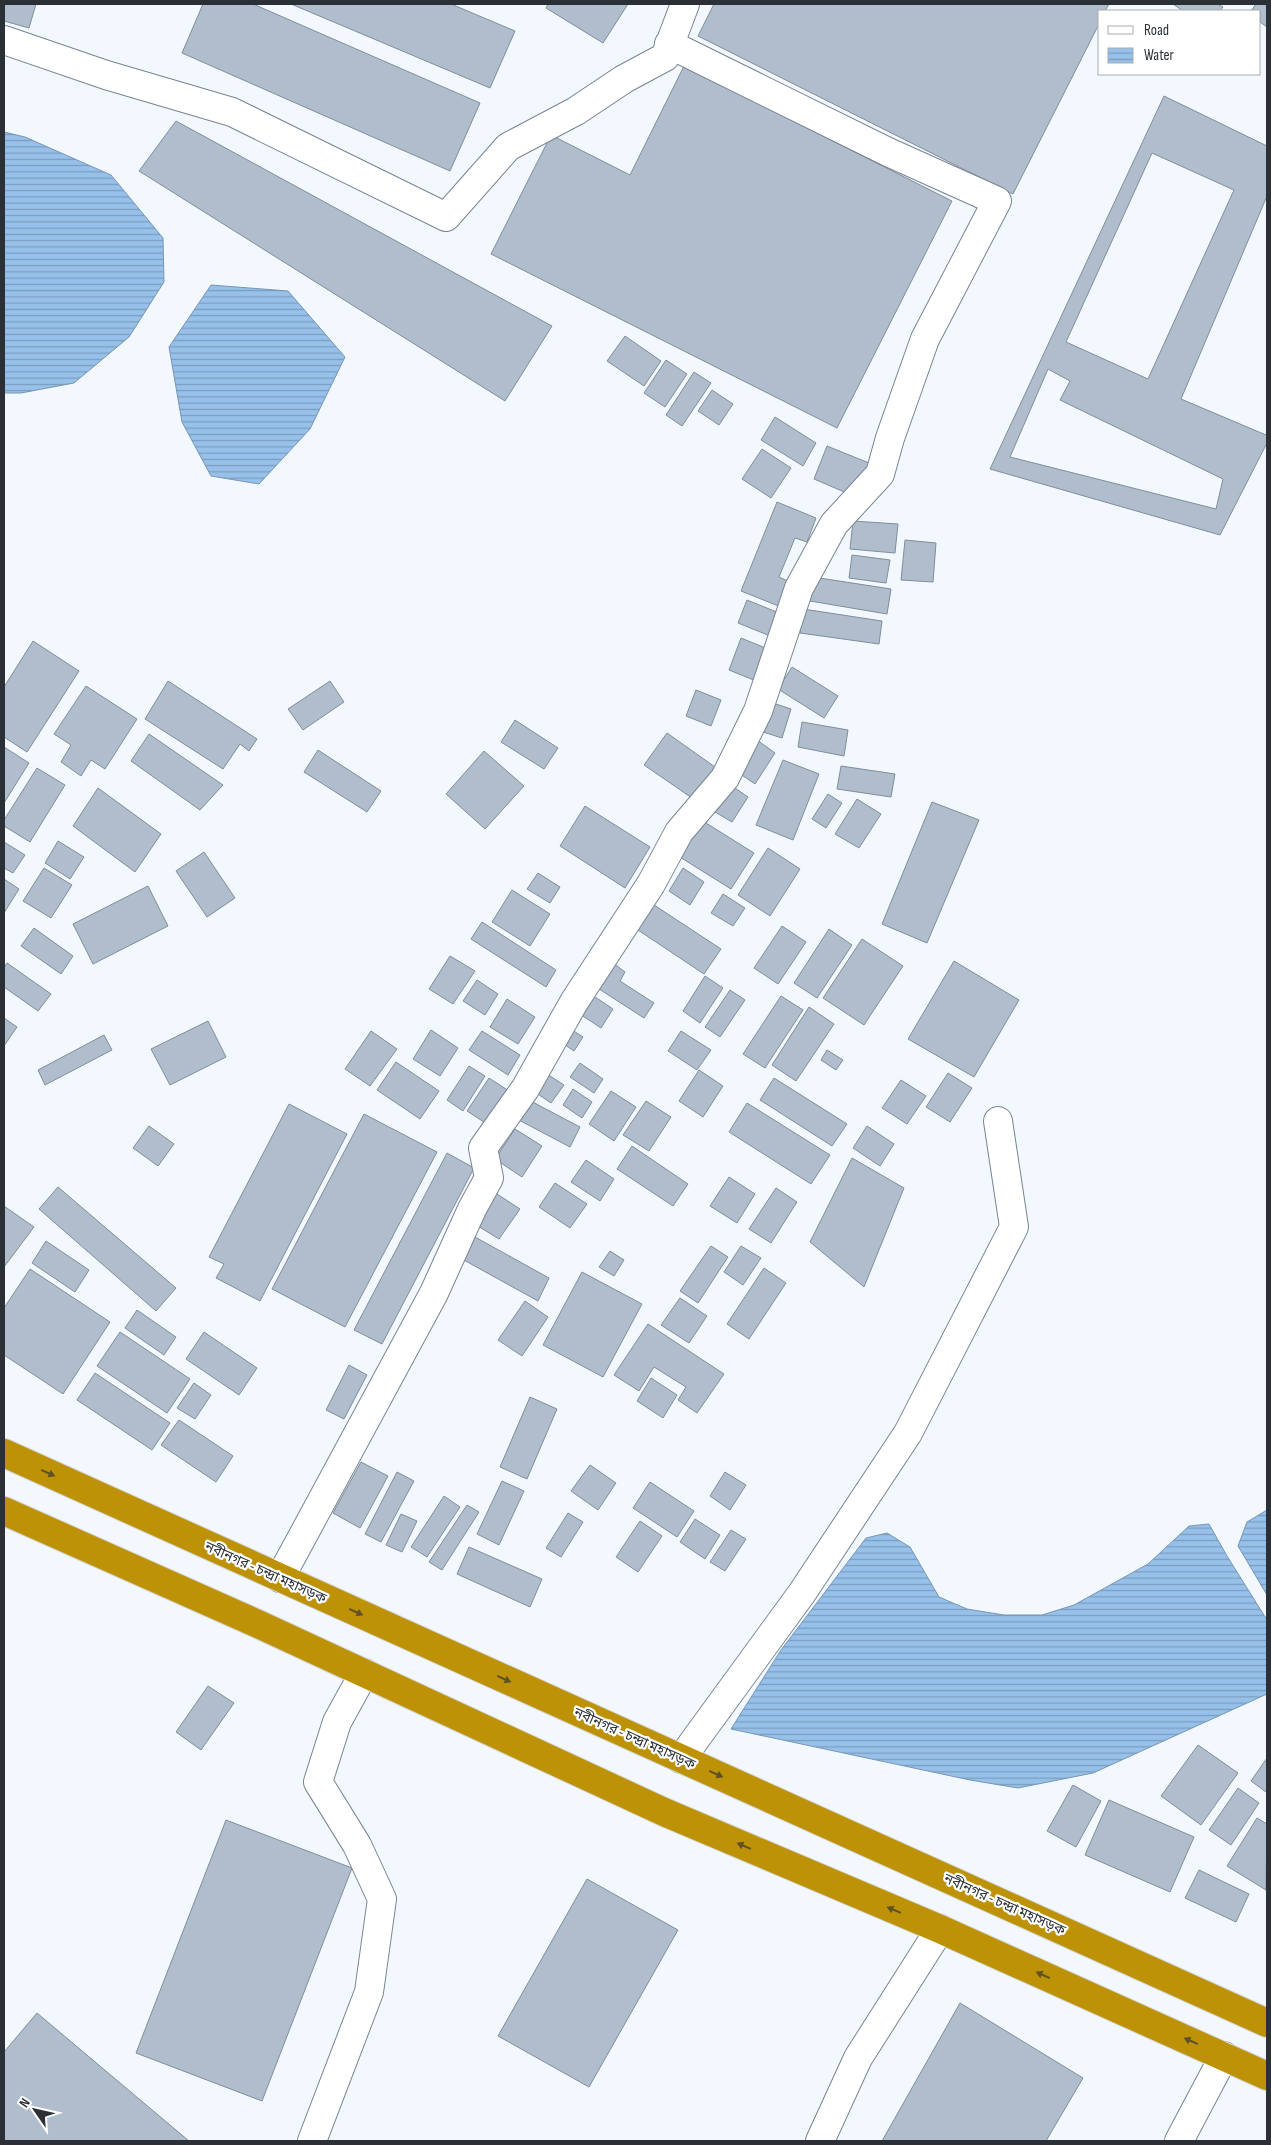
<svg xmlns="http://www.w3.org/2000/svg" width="1271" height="2145" viewBox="0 0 1271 2145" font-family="'Sofia Sans Condensed','Noto Sans Bengali',sans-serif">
  <defs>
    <pattern id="water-rules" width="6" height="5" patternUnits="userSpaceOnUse" patternTransform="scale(1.25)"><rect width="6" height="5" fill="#97c1ea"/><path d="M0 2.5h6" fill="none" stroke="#7b9dbe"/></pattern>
  </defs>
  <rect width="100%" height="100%" fill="#f2f8fe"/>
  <g fill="url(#water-rules)" stroke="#7696b4">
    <path d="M4,132L25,137L111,175L163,238L164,282L129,337L74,383L21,393H4Z"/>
    <path d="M211,285L288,291L345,357L310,429L259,484L211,476L182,422L169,347Z"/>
    <path d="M1267,1510V1595L1238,1546L1247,1522Z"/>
    <path d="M1209,1524L1227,1556L1267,1620V1694L1093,1773L1018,1788L970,1780L731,1729L781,1650L866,1538L887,1533L910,1547L939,1597L967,1609L1004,1615H1042L1074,1605L1148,1564L1189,1526Z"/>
  </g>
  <g fill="#afbdcc" stroke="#808d9b" fill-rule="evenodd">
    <path d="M4,4H36L29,28L4,21Z"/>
    <path d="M203,4H253L480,103L450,171L182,53Z"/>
    <path d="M291,4H451L515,31L490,88Z"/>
    <path d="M548,4H628L603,43L546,8Z"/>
    <path d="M714,4H1109L1105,11H1100V22L1013,194L698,36Z"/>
    <path d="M1173,4H1218L1223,7L1220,11H1183Z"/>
    <path d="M1256,4H1267V27L1260,22V11H1251Z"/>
    <path d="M684,66L952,201L837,428L491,254L551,135L630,175Z"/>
    <path d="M1164,96L1267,146V196L1181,399L1266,435L1267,432V443L1220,535L990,469ZM1152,153L1234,190L1148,379L1066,342ZM1048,369L1070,381L1060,400L1223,479L1216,509L1010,457Z"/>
    <path d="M176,121L552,326L505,401L139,171Z"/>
    <path d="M625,336L661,361L644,386L607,361Z"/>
    <path d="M666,360L687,374L665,407L644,393Z"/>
    <path d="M694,372L711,383L682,426L666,415Z"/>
    <path d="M712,390L733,404L719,425L698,411Z"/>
    <path d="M775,417L816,443L803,466L761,440Z"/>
    <path d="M827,446L869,463L856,497L814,479Z"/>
    <path d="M762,449L791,468L771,498L742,479Z"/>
    <path d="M777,502L816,518L807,542L795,538L779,577L790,582L781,607L741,591Z"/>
    <path d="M853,521L898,524L895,553L850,549Z"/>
    <path d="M905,540L936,543L933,582L901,580Z"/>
    <path d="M852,555L890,560L886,583L849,578Z"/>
    <path d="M813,577L891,589L887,614L810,601Z"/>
    <path d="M747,600L784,615L775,638L738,623Z"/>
    <path d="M803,609L882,621L879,644L800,633Z"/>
    <path d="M741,638L768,649L756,681L729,670Z"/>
    <path d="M33,641L79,671L27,752L4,737V687Z"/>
    <path d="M792,667L838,696L824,718L778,689Z"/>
    <path d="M168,681L257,739L249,751L240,744L223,769L145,719Z"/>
    <path d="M330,681L344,702L303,730L288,709Z"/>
    <path d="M86,686L137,719L105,769L91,760L81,776L61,762L71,745L54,734Z"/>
    <path d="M696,690L721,700L711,726L686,716Z"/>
    <path d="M770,702L791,709L782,738L760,731Z"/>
    <path d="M515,720L558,748L544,769L501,742Z"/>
    <path d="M802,722L848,730L844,756L798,747Z"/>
    <path d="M667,733L715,767L692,798L644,765Z"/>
    <path d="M149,734L223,785L200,810L131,761Z"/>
    <path d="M757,740L775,753L755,784L736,771Z"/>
    <path d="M4,747L29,763L4,803Z"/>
    <path d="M318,750L381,791L367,812L304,772Z"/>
    <path d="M484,751L524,786L485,829L446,794Z"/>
    <path d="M783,760L819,774L793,840L756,825Z"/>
    <path d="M841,766L895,774L891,797L837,789Z"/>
    <path d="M37,768L65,785L30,842L4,826V820Z"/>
    <path d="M732,786L748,797L732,822L715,812Z"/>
    <path d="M98,788L161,834L135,872L73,826Z"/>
    <path d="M828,794L842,803L826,828L812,819Z"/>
    <path d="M857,799L881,814L859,848L835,834Z"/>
    <path d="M932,802L979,820L927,943L882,924Z"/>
    <path d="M585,806L650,847L625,888L560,846Z"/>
    <path d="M698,818L754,853L731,889L675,854Z"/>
    <path d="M58,841L84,857L70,879L45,863Z"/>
    <path d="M4,842L25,855L13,873L4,868Z"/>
    <path d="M768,848L800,869L770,916L738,895Z"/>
    <path d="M204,852L235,898L207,917L176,871Z"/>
    <path d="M44,868L72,885L51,918L23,901Z"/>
    <path d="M683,868L704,882L690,905L669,891Z"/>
    <path d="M538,873L560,887L550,903L527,889Z"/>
    <path d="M4,879L19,889L4,913Z"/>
    <path d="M148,886L168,926L93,964L73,924Z"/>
    <path d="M512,890L550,914L530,946L492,922Z"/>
    <path d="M723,894L745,908L733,926L711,913Z"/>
    <path d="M645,899L721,949L704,974L629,924Z"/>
    <path d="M482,922L556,970L546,987L471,939Z"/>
    <path d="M782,926L806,942L778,984L754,968Z"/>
    <path d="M34,928L73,956L61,974L21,946Z"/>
    <path d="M829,929L852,945L817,998L794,983Z"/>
    <path d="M862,939L903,966L864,1025L823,998Z"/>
    <path d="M450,956L475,971L453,1004L429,989Z"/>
    <path d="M954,961L1019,1000L974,1077L908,1039Z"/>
    <path d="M7,963L51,994L38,1011L4,987V968Z"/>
    <path d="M613,963L625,972L620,981L654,1003L644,1018L596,987Z"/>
    <path d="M705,976L723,988L700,1023L683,1011Z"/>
    <path d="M477,980L498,994L485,1015L463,1001Z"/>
    <path d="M730,990L745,1000L720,1037L705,1027Z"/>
    <path d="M589,993L613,1009L601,1028L577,1012Z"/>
    <path d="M781,996L803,1010L765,1068L743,1054Z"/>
    <path d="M507,999L535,1017L518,1044L490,1027Z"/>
    <path d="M809,1007L834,1024L796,1081L772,1065Z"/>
    <path d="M4,1018L17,1027L4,1046Z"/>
    <path d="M208,1021L226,1057L170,1085L151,1049Z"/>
    <path d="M566,1026L583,1037L574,1051L558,1040Z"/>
    <path d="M431,1030L458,1048L440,1076L413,1059Z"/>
    <path d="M371,1031L397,1049L370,1086L345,1069Z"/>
    <path d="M482,1031L520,1055L508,1075L469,1050Z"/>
    <path d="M681,1031L711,1050L697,1070L668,1051Z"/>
    <path d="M104,1035L112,1050L45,1085L38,1070Z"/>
    <path d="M827,1050L843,1060L836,1070L821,1060Z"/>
    <path d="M396,1062L439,1091L420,1119L377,1090Z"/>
    <path d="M580,1063L603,1079L594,1093L570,1077Z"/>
    <path d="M469,1066L485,1076L463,1111L447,1100Z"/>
    <path d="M699,1070L723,1086L703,1117L679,1101Z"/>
    <path d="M544,1072L564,1085L551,1103L532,1090Z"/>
    <path d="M948,1073L972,1088L950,1122L926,1107Z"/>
    <path d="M489,1078L509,1091L487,1124L467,1111Z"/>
    <path d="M774,1078L847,1124L832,1146L760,1100Z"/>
    <path d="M901,1080L926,1096L907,1124L882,1108Z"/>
    <path d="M573,1089L592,1102L582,1118L563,1105Z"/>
    <path d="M611,1091L636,1107L614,1141L589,1124Z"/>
    <path d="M525,1098L580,1127L570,1147L515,1118Z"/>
    <path d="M646,1101L671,1117L649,1151L623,1135Z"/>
    <path d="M747,1103L830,1155L811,1184L729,1132Z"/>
    <path d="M289,1104L347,1134L260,1301L216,1278L224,1264L209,1257Z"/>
    <path d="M364,1114L437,1152L345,1327L272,1289Z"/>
    <path d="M149,1126L174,1144L158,1166L133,1148Z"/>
    <path d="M867,1126L894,1144L880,1166L853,1148Z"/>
    <path d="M515,1129L542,1146L522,1177L495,1159Z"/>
    <path d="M632,1146L688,1184L673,1206L617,1169Z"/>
    <path d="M447,1153L474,1168L382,1344L354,1330Z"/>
    <path d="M852,1158L904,1188L864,1287L810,1242Z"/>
    <path d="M586,1160L614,1179L600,1201L571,1182Z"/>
    <path d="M729,1177L755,1194L737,1223L710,1206Z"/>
    <path d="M555,1183L587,1204L570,1228L539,1207Z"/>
    <path d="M58,1187L176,1288L156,1311L39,1209Z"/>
    <path d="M776,1188L797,1202L771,1243L749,1229Z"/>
    <path d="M494,1192L520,1209L499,1239L473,1223Z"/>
    <path d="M4,1206L34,1227L4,1267Z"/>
    <path d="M475,1237L549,1278L538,1301L462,1259Z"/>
    <path d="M46,1241L89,1270L75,1292L32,1263Z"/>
    <path d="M711,1246L728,1257L698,1303L680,1291Z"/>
    <path d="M741,1246L761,1258L743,1285L724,1272Z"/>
    <path d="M610,1251L624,1260L614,1276L599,1267Z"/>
    <path d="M764,1268L786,1283L749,1339L727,1324Z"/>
    <path d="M30,1269L110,1322L63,1394L4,1355V1308Z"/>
    <path d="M582,1272L642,1304L603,1377L543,1345Z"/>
    <path d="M680,1298L707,1316L689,1343L661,1325Z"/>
    <path d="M525,1301L548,1317L522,1356L498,1340Z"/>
    <path d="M137,1310L176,1337L164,1355L125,1328Z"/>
    <path d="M648,1324L724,1374L697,1413L678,1400L686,1387L654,1367L639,1391L614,1375Z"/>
    <path d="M120,1332L190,1379L167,1413L97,1366Z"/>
    <path d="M204,1332L257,1368L239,1395L186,1359Z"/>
    <path d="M349,1365L367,1375L344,1419L326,1410Z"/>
    <path d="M95,1373L170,1423L152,1450L77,1400Z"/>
    <path d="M651,1378L677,1395L663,1418L637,1401Z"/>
    <path d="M194,1383L211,1395L195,1419L177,1408Z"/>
    <path d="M530,1397L557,1409L527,1479L500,1467Z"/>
    <path d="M179,1420L233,1456L216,1482L161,1445Z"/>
    <path d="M361,1462L388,1476L360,1528L333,1513Z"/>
    <path d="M590,1465L616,1483L598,1510L571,1491Z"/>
    <path d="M397,1472L414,1481L381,1542L365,1534Z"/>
    <path d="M725,1472L746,1485L730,1510L710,1496Z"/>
    <path d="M502,1481L524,1491L499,1545L477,1534Z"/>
    <path d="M650,1482L694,1511L677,1537L633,1508Z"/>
    <path d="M444,1496L460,1507L427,1557L411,1547Z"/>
    <path d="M467,1505L479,1512L442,1570L429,1562Z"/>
    <path d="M568,1513L583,1522L561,1557L546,1548Z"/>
    <path d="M401,1514L417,1521L402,1552L386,1545Z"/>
    <path d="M695,1519L720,1535L705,1559L680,1542Z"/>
    <path d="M640,1521L662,1536L638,1572L616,1557Z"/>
    <path d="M731,1530L746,1539L725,1571L710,1562Z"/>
    <path d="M469,1547L542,1579L530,1607L457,1574Z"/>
    <path d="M208,1686L234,1703L201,1750L176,1732Z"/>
    <path d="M1198,1745L1238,1773L1201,1825L1161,1796Z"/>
    <path d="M1267,1758V1790L1266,1792L1251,1781Z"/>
    <path d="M1073,1785L1101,1801L1076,1847L1047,1831Z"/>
    <path d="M1238,1788L1259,1803L1231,1845L1209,1830Z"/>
    <path d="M1109,1800L1194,1837L1170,1892L1085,1855Z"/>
    <path d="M1257,1818L1267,1824L1266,1890L1227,1866Z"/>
    <path d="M226,1820L352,1868L262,2101L136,2053Z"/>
    <path d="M1199,1870L1249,1894L1236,1922L1185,1898Z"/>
    <path d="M587,1879L678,1930L589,2087L498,2036Z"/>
    <path d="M960,2003L1083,2078L1046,2141H882Z"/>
    <path d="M37,2013L189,2141H4V2052Z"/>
  </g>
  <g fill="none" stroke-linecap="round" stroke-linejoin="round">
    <defs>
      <g id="minor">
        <path d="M4,40L106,75L232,112L446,217L508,147L576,111L624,79L665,57L685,4"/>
        <path d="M280,1578L434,1293L472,1209L489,1178L483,1148L525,1089L574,1002L651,884L679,832L725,778L758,711L799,588L834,524L880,474L890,438L925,339L997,201L888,152L669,44"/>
        <path d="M681,1759L802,1593L908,1433L1014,1227L998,1121"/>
        <path d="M312,2141L369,1992L382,1899L357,1845L318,1782L337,1722L364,1673"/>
        <path d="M820,2141L858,2058L940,1929"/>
        <path d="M1179,2141L1224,2056"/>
      </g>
      <g id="highway">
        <path d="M4,1453L1267,2023"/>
        <path d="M4,1511L258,1624L664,1812L940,1929L1267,2076"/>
      </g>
    </defs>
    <use href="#minor" stroke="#788592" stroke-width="30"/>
    <use href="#highway" stroke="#d4d6d7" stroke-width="30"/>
    <use href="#minor" stroke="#fff" stroke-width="28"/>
    <use href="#highway" stroke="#be9207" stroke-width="28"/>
  </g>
  <defs><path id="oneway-solid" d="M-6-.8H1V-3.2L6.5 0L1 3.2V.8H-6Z" transform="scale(1.25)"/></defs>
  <g fill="#5e5225">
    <use href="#oneway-solid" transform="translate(48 1473) rotate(24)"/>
    <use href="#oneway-solid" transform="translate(356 1612) rotate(24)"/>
    <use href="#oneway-solid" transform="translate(504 1679) rotate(24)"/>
    <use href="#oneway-solid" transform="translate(716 1774) rotate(24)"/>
    <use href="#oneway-solid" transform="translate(744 1846) rotate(-157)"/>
    <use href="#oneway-solid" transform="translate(894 1910) rotate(-157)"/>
    <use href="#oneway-solid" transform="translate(1043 1975) rotate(-156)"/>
    <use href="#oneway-solid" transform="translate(1191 2041) rotate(-156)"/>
  </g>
  <g text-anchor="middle" stroke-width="4.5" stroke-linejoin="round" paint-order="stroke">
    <g font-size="14" fill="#2a3035" stroke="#fff">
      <text transform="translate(266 1572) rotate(24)" y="5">নবীনগর - চন্দ্রা মহাসড়ক</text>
      <text transform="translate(635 1738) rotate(24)" y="5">নবীনগর - চন্দ্রা মহাসড়ক</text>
      <text transform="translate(1005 1904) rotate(24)" y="5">নবীনগর - চন্দ্রা মহাসড়ক</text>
    </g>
  </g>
  <rect width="1271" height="2145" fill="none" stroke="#2a3035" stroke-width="10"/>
  <rect x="1098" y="10" width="162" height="65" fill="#ffffff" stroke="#aaacae"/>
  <rect x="1108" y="26" width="25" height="8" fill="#ffffff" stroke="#aaacae"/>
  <text x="1144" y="35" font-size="15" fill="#2a3035">Road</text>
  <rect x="1108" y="48" width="25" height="15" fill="url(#water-rules)" stroke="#aaacae"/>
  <text x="1144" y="60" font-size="15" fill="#2a3035">Water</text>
  <g transform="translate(35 2110) rotate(304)" stroke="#ffffff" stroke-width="4" paint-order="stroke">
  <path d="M0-4L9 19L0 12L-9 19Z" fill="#2a3035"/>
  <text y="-8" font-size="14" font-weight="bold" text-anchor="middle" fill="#2a3035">N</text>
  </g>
</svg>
